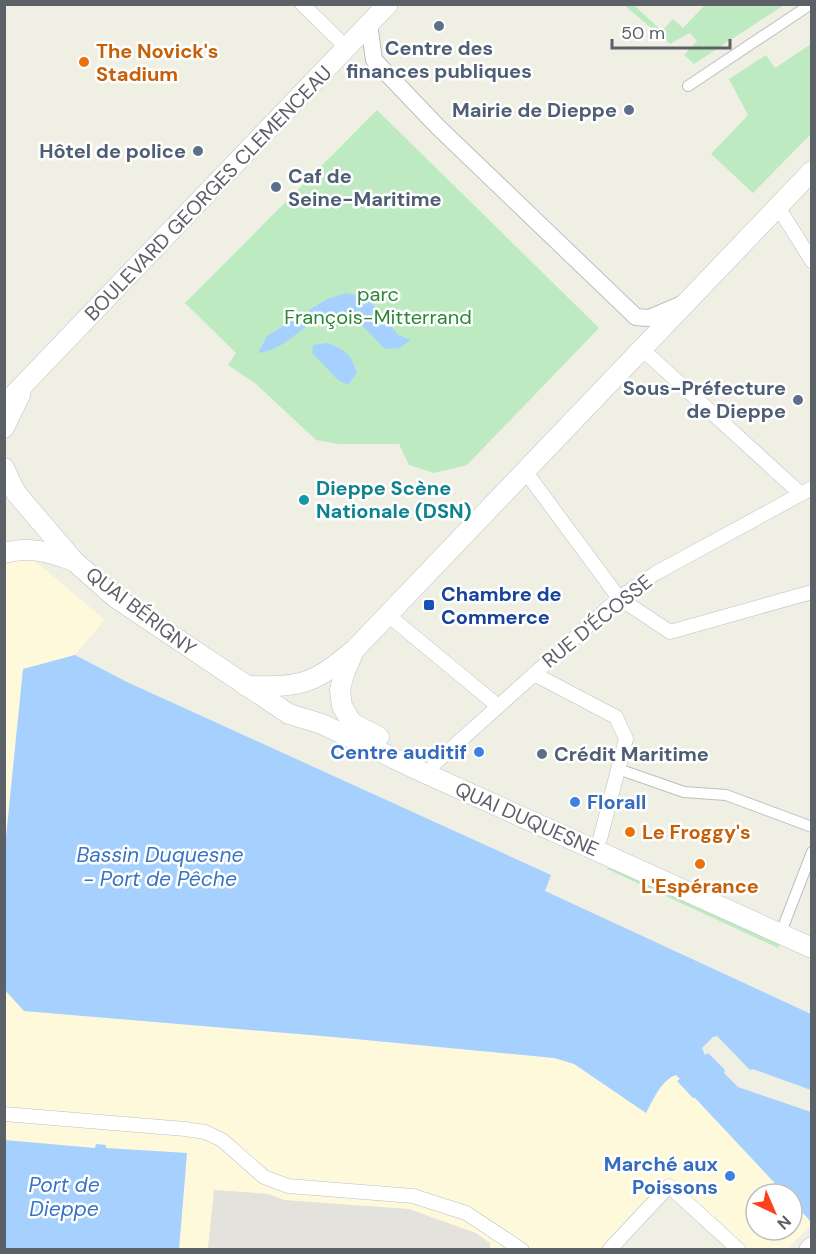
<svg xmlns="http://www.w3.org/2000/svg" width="816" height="1254" viewBox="0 0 816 1254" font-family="'DM Sans',sans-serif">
  <rect width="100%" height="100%" fill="#f0efe4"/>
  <g fill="#fff9db">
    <path d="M17,557L34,560L105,620L75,655L23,669L5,847L4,559Z"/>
    <path d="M4,989L24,1011L334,1037L563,1059L574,1064L599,1079L646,1113L661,1087L672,1076L676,1075L680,1079L678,1081L692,1098H695L785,1194H756V1230H792V1201L811,1222V1225L787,1249H734L664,1188L605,1249H490V1243L284,1200L268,1194L214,1190L208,1249H179L187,1153L106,1148V1145L96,1148L5,1140Z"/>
  </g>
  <path fill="#e4e2dc" d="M214,1190L268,1194L284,1200L409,1209L476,1233L490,1243V1249H208Z"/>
  <g fill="#beeac2">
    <path d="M624,5H634L662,31L673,19L683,28L705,5H784L694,64L684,55L697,41L690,33L670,44Z"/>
    <path d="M811,44V134L753,193L711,154L748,115L729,79L766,55L775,68Z"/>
    <path d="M377,110L599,328L467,465L434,473L409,465L399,444H338L316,440L256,384L228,365L236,353L185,303Z"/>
    <path d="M609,866L780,944L778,948L607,869Z"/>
  </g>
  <g fill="#a6d1ff">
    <path d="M346,293L359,296L371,302L398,335L411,340L399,348L385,349C375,340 366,326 354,321C312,300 296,350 258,353L267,336L327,299Z"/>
    <path d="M327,343C346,350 350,353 357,373L348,385L338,380L312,353L313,345Z"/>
    <path d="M75,655L127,682L551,875L545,891L811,1014V1090L753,1069L750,1070L717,1036L713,1037L702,1048L705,1055L708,1053L725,1070L724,1073L738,1087L811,1112V1222L792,1201V1194H785L695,1098H693L677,1081L680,1079L676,1075C661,1080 653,1100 646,1113L574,1064L554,1058L334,1037L24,1011L4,989L5,847L23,669Z"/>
    <path d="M4,1140L95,1148L96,1144L106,1145V1148L187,1153L179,1249H5Z"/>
  </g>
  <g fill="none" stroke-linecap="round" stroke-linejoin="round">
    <defs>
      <g id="pedestrian">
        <path d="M688,86L811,4"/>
        <path d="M618,769L684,792L726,795L812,827"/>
        <path d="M783,927L812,852"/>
      </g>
      <g id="minor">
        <path d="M302,4L347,48"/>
        <path d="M778,207L812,261"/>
        <path d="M642,349L801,494"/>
        <path d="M525,471L619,598L670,632L812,592"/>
        <path d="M388,615L498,706"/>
        <path d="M534,674L616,717L626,739L600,839"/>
        <path d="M434,764L619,598L656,573L812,488"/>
        <path d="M4,1114L185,1129L205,1132L222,1140L264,1177L288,1186L413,1196L466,1213L522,1250"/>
        <path d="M609,1250L669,1186L739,1250"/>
      </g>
      <path id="tertiary" d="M369,24L374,60L438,127L636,317L649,318L682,304"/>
      <g id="secondary">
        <path d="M4,405L388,4"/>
        <path d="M4,428L20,395"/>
        <path d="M4,468L16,493L74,561L116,598L289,714L322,724L418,770L812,948"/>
        <path d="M4,553C28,546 49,552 71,560"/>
        <path d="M353,653L344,674L340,690L342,706L352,723L379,737"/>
        <path d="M246,686C302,687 313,685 356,648L812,171"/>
        <path d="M809,1250L812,1247"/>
      </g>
    </defs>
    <use href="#pedestrian" stroke="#bcbec5" stroke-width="12"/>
    <use href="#minor" stroke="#bcbec5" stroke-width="15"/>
    <use href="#tertiary" stroke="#bcbec5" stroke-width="18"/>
    <use href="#secondary" stroke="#bdc0c7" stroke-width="21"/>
    <use href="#pedestrian" stroke="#fff" stroke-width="10"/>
    <use href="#minor" stroke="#fff" stroke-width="14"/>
    <use href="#tertiary" stroke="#fff" stroke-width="16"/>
    <use href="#secondary" stroke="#fff" stroke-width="20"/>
  </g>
  <g fill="#5c6f8a" stroke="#fff" stroke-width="2">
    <circle cx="439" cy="26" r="6"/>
    <circle cx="629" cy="110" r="6"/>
    <circle cx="198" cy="151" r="6"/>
    <circle cx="276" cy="187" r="6"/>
    <circle cx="798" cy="400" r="6"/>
    <circle cx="542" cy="754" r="6"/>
  </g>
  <g fill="#e8710a" stroke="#fff" stroke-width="2">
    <circle cx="84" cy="62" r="6"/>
    <circle cx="630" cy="832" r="6"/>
    <circle cx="700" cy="864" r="6"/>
  </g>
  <circle fill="#0f9aa8" stroke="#fff" stroke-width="2" cx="304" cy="500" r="6"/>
  <rect fill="#1a4fb4" stroke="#fff" stroke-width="2" x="423" y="599" width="12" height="12" rx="3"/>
  <g fill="#3f7fe0" stroke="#fff" stroke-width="2">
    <circle cx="479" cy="752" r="6"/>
    <circle cx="575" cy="802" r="6"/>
    <circle cx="730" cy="1176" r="6"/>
  </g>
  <g text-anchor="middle" stroke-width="5" stroke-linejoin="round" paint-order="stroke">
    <g font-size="20" font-weight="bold" fill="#4e5e75" stroke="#fff" text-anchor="end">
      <text x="439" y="55" text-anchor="middle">Centre des<tspan x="439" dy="23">finances publiques</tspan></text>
      <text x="617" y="117">Mairie de Dieppe</text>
      <text x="186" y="158">Hôtel de police</text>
      <text x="288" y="183" text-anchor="start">Caf de<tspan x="288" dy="23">Seine-Maritime</tspan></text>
      <text x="786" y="395">Sous-Préfecture<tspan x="786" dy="23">de Dieppe</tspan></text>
      <text x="554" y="761" text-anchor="start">Crédit Maritime</text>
    </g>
    <g font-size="20" font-weight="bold" fill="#c56008" stroke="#fff" text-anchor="start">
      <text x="96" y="58">The Novick's<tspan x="96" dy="23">Stadium</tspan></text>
      <text x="642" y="839">Le Froggy's</text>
      <text x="700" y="893" text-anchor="middle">L'Espérance</text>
    </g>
    <g font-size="20" fill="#5c6067" stroke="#fff">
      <text transform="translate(208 193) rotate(-46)" y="7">BOULEVARD GEORGES CLEMENCEAU</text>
      <text transform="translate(141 611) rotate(37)" y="7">QUAI BÉRIGNY</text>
      <text transform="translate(597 621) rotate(-39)" y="7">RUE D'ÉCOSSE</text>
      <text transform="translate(527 819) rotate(24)" y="7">QUAI DUQUESNE</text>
    </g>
    <g font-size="20" fill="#2b8637" stroke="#fff">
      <text x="378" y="301">parc<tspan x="378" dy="23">François-Mitterrand</tspan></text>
    </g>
    <g font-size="20" font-weight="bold" fill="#0d838f" stroke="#fff" text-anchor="start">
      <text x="316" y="495">Dieppe Scène<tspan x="316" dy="23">Nationale (DSN)</tspan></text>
    </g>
    <g font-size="20" font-weight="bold" fill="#164399" stroke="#fff" text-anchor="start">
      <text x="441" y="601">Chambre de<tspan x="441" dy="23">Commerce</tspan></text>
    </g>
    <g font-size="20" font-weight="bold" fill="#366cbe" stroke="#fff" text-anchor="end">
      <text x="467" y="759">Centre auditif</text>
      <text x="587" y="809" text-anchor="start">Florall</text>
      <text x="718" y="1171">Marché aux<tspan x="718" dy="23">Poissons</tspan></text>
    </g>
    <g font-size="21" font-style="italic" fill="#3873c6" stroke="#fff">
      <text x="160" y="862">Bassin Duquesne<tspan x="160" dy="24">- Port de Pêche</tspan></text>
      <text x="64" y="1192">Port de<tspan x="64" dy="24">Dieppe</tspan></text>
    </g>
  </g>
  <rect width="816" height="1254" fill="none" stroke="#5c6067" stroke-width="12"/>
  <g transform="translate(774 1212) rotate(136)"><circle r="28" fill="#ffffff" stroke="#bebfc2" stroke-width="1.5"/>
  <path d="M0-4.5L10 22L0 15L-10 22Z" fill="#fc411f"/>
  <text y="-9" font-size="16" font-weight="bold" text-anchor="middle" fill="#5c6067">N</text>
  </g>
  <path d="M612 39v9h118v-9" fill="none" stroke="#5c6067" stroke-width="3"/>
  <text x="621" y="39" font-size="18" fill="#5c6067" stroke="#ffffff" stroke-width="4.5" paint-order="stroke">50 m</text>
</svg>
